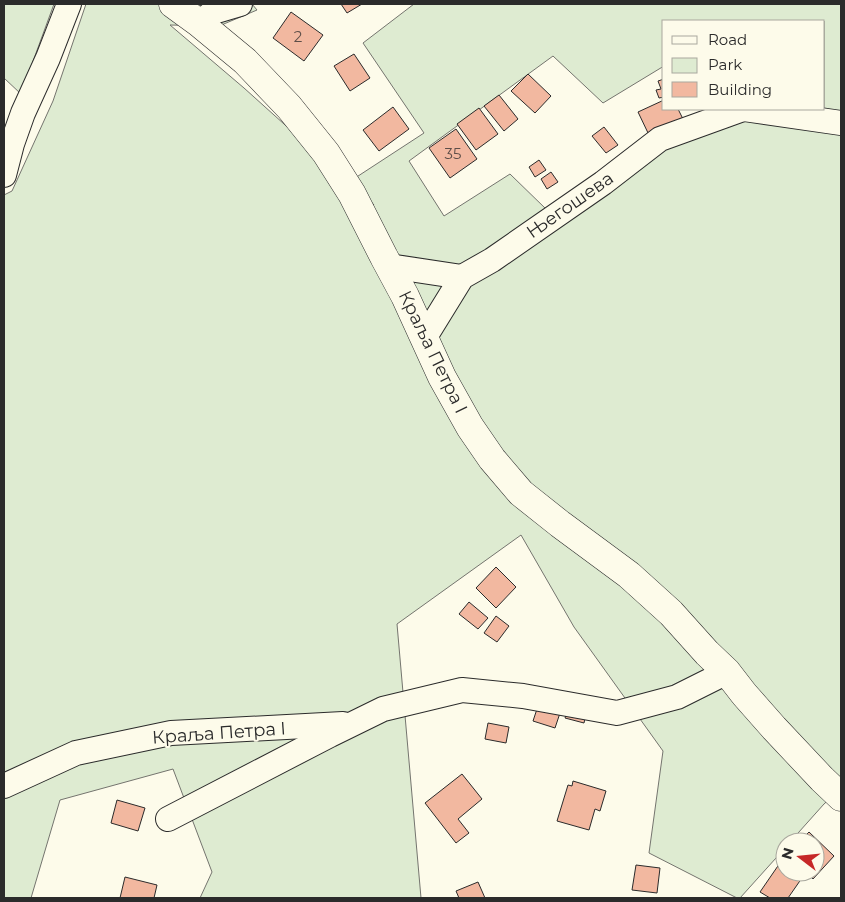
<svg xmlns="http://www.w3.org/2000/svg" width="845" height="902" viewBox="0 0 845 902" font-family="Montserrat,sans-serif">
  <rect width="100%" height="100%" fill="#fdfbea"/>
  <g fill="#deebd1" stroke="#74746e" fill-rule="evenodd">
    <path d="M4,4H54L21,94L4,78Z"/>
    <path d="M86,4H252L257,10L219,26L170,25L244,88L374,205L352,180L424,133L363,43L414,4H841V789L824,804L790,842H785V848L740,898H737L649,853L663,751L574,627L521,535L397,624L421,898H200L212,872L173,769L60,800L31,898H4V195L12,191L53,101ZM664,21H824V109H703L705,114L546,209L510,174L444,216L409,161L553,56L603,103L664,66Z"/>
  </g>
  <g fill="#f2b8a0" stroke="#2b2b2b">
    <path d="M341,4H362L347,13Z"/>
    <path d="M291,12L323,35L304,61L273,38Z"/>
    <path d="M354,54L370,78L350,91L334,66Z"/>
    <path d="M528,74L551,96L535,113L511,91Z"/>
    <path d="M664,79V97L659,98L656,90L661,89L658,81Z"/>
    <path d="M499,95L518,119L504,131L484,106Z"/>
    <path d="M664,100V109H678L683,119L649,135L638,112Z"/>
    <path d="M393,107L409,129L379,151L363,130Z"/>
    <path d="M479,108L498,134L476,150L457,124Z"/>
    <path d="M604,127L618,145L606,153L592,136Z"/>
    <path d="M456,129L477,159L450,178L429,148Z"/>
    <path d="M539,160L546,170L535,177L529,167Z"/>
    <path d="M551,172L558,182L547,189L541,179Z"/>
    <path d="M496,567L516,587L496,608L476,588Z"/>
    <path d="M469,602L488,618L478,629L459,614Z"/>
    <path d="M496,616L509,626L497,642L484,633Z"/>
    <path d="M539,703L561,710L555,728L533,721Z"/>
    <path d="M568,710L586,714L584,723L565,718Z"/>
    <path d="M488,723L509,727L506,743L485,739Z"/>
    <path d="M462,774L482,799L458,819L469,833L456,843L425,803Z"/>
    <path d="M573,781L606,791L600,811L595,809L589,830L557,821L568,785L572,786Z"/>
    <path d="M117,800L145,808L138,831L111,823Z"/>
    <path d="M809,832L834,856L813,879L806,872H815V842H799Z"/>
    <path d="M782,860L785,862V872H799L804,875L788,898H770L760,892Z"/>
    <path d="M636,865L660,868L657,893L632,890Z"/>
    <path d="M125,877L157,885L154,898H120Z"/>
    <path d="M478,882L485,898H459L456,891Z"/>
  </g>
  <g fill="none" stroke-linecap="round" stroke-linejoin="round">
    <defs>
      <g id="minor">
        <path d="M199,23L213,12L240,4"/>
        <path d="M744,109L841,123"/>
        <path d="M4,175L12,144L23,113L48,58L69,4"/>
        <path d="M389,266L462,277"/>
        <path d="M425,337L462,277L492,260L603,183L660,139L743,109"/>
        <path d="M4,786L76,753L171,733L343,724"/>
        <path d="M168,819L330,735L383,709L462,690L523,696L617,713L677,697L727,672"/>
      </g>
      <path id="tertiary" d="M173,4L199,23L245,61L289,107L326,153L352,194L384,257L405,296L442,377L470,427L492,459L521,493L560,524L629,575L671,613L707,653L727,672L744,694L774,728L822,779L841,797"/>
    </defs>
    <use href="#minor" stroke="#2b2b2b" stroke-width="26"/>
    <use href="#tertiary" stroke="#2b2b2b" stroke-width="29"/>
    <use href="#minor" stroke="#fdfbea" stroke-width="24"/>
    <use href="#tertiary" stroke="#fdfbea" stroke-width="28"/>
  </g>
  <g text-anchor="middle" stroke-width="4" stroke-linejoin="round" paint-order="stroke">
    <g font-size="15" fill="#5d4e48">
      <text x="298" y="42">2</text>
      <text x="453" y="159">35</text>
    </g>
    <g font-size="18" fill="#2b2b2b" stroke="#fdfbea">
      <text transform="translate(570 205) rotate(-35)" y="6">Његошева</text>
      <text transform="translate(433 352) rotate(64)" y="6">Краља Петра I</text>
      <text transform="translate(219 733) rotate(-4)" y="6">Краља Петра I</text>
    </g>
  </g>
  <rect width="845" height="902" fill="none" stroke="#2b2b2b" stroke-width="10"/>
  <rect x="662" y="20" width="162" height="90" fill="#fdfbea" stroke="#a9a89e"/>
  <rect x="672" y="36" width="25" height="8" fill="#fdfbea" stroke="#a9a89e"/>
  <text x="708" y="45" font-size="15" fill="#2b2b2b">Road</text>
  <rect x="672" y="58" width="25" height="15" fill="#deebd1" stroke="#a9a89e"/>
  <text x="708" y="70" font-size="15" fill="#2b2b2b">Park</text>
  <rect x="672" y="82" width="25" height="15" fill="#f2b8a0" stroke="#a9a89e"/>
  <text x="708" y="95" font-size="15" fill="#2b2b2b">Building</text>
  <g transform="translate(800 857) rotate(286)"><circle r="24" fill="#fdfbea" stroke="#a9a89e"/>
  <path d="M0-4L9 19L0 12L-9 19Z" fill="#c62828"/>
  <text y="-8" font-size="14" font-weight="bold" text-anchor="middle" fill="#2b2b2b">N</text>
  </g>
</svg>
